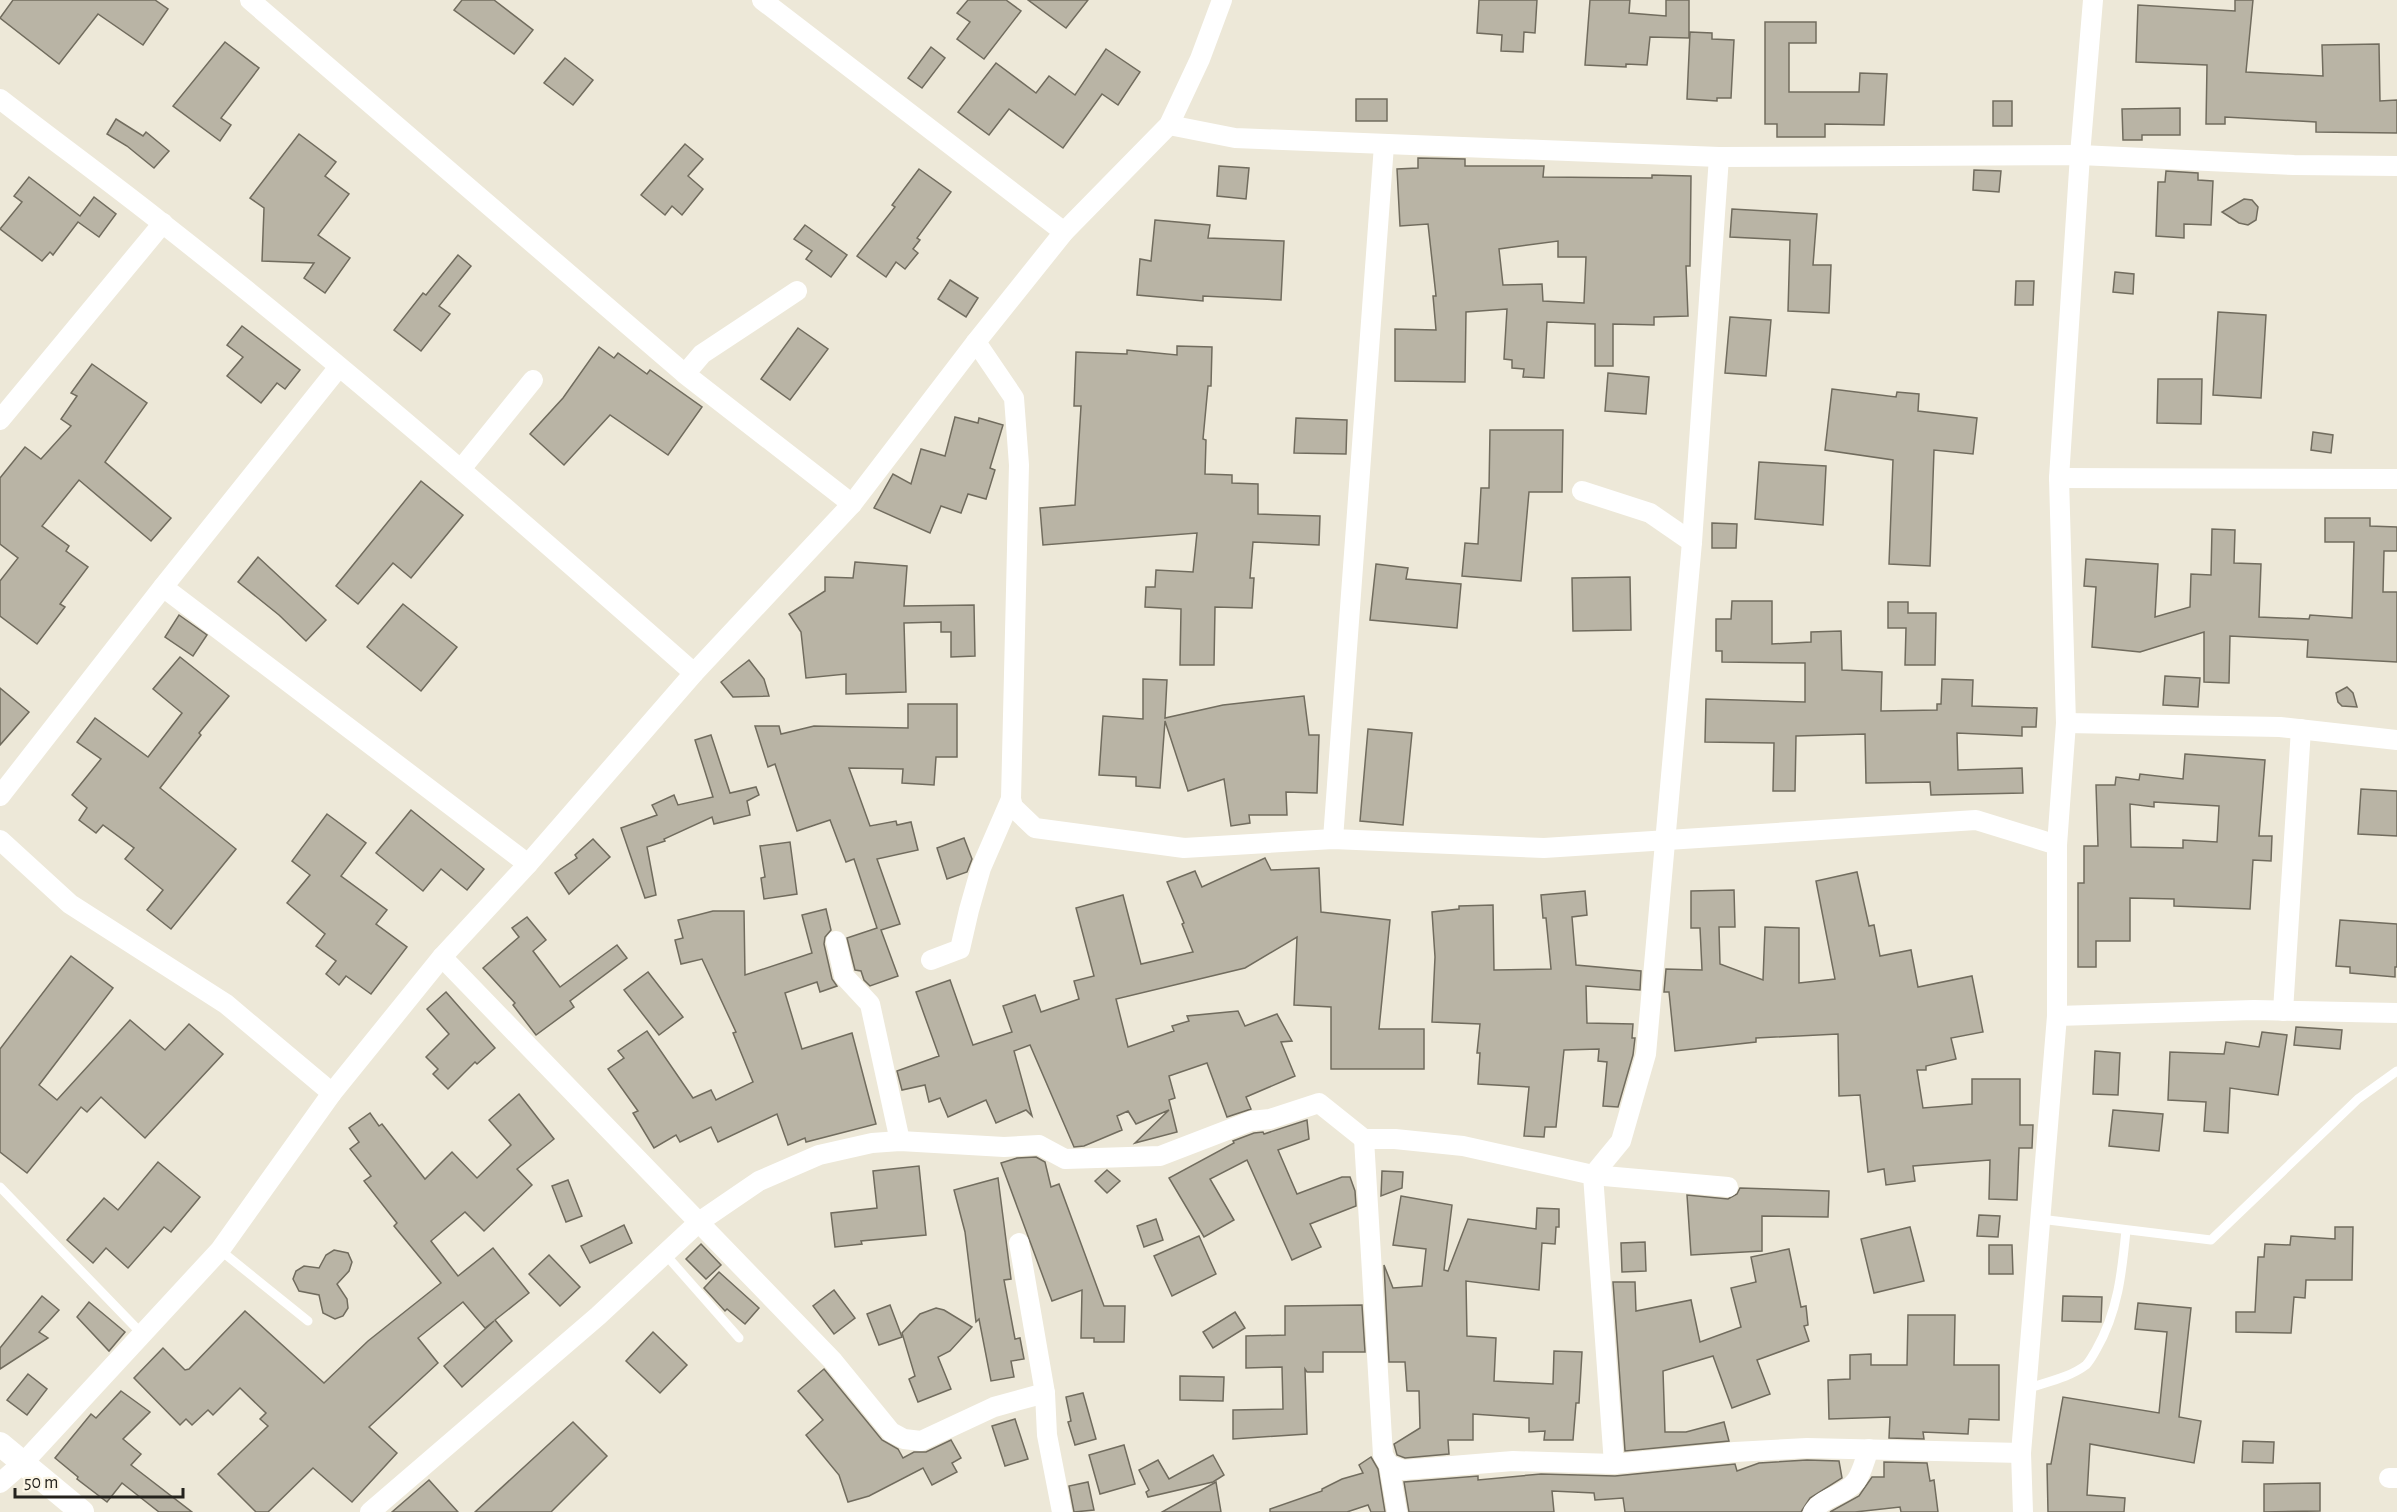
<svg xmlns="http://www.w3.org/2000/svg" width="2397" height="1512" viewBox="0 0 2397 1512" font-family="'Alegreya Sans',sans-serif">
  <rect width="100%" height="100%" fill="#ede8d8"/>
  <g fill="#b9b4a5" stroke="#716c5e" stroke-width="1.5" fill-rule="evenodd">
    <path d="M13,0H155L168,9L143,45L98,14L59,64L0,18Z"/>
    <path d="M462,0H494L533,30L514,54L454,10Z"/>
    <path d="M968,0H1006L1021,11L984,59L957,39L970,22L957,13Z"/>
    <path d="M1028,0H1088L1066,28Z"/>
    <path d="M1479,0H1537L1535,33L1524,32L1523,52L1501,51L1502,35L1477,33Z"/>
    <path d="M1590,0H1630L1629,13L1666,16V0H1689V38L1650,37L1647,65L1626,64V67L1585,65Z"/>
    <path d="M2235,0H2253L2246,72L2323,76L2322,45L2379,44L2380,101L2397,100V133L2316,132V122L2225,117V124H2206L2207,65L2136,62L2138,5L2235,11Z"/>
    <path d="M1765,22H1816V43H1789V92H1859L1860,73L1887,74L1884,125L1825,124V137H1777V124H1765Z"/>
    <path d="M1690,32L1712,33V39L1734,40L1731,98H1717V101L1687,99Z"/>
    <path d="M225,42L259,68L221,118L231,125L220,141L173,106Z"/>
    <path d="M931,47L945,58L922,88L908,78Z"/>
    <path d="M1106,49L1140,72L1118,105L1102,94L1063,148L1009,109L989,135L958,112L996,63L1036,93L1049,76L1075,95Z"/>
    <path d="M565,58L593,80L573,105L544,83Z"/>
    <rect x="1356" y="99" width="31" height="22"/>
    <rect x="1993" y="101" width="19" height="25"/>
    <path d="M2180,108V135H2142V140H2123L2122,109Z"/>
    <path d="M116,119L143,136L146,132L169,151L154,168L127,146L107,134Z"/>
    <path d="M299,134L336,162L325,176L349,194L318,235L350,258L325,293L304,278L314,263L262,261L264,208L250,198Z"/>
    <path d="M685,144L703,159L688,176L703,189L682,215L672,206L665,215L641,195Z"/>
    <path d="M1418,158L1465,159V166H1544L1543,177L1652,178V175L1691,176L1690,266H1686L1688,316L1654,317V325L1613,324V366H1595V324L1547,322L1544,378L1523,377L1524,369L1512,368V360L1504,359L1507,309L1466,312L1465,382L1395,381V329L1436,330L1433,296H1436L1428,224L1400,226L1397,169L1418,168ZM1558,241V257H1586L1584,303L1543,301L1542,284L1503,285L1499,249Z"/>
    <path d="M1219,166L1249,168L1246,199L1217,196Z"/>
    <path d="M919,169L951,192L917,238L920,240L913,249L918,253L905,269L896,262L886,277L857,256L895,207L892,205Z"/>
    <path d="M1974,170L2001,171L1999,192L1973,190Z"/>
    <path d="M2166,171L2198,173V180L2213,181L2211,225L2184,224V238L2156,236L2158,182H2165Z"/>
    <path d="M29,177L80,216L94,197L116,214L99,237L78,222L53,255L50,252L42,261L0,229L22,202L14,196Z"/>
    <path d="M2244,199L2252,200L2258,207L2256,220L2248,225L2239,223L2222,212Z"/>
    <path d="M1732,209L1817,214L1813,265H1831L1829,313L1788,311L1790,240L1730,237Z"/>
    <path d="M1155,220L1210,225L1208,238L1284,241L1281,300L1203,296V301L1137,295L1140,259L1151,261Z"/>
    <path d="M805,225L847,255L831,277L806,259L812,251L794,239Z"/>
    <path d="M458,255L471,266L439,306L450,314L421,351L394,330L423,293L426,295Z"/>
    <path d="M2115,272L2134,274L2133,294L2113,292Z"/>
    <path d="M950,280L978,298L966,317L938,299Z"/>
    <path d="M2016,281H2034L2033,305H2015Z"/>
    <path d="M2218,312L2266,315L2261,398L2213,395Z"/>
    <path d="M1730,317L1771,320L1766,376L1725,373Z"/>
    <path d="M242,326L300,370L285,389L277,383L261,403L227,376L243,357L227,345Z"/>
    <path d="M798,328L828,349L790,400L761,379Z"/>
    <path d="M1177,346L1212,347L1211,386H1208L1203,439L1206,440L1205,474L1232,475V483L1258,484V514L1320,516L1319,545L1253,542L1250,578H1254L1252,608L1215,607L1214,665H1180L1181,609L1145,607L1146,587H1155L1156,570L1193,572L1197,533L1043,545L1040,508L1075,505L1081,406H1074L1076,352L1127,354V350L1177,355Z"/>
    <path d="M599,347L614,358L618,353L647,374L650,370L702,407L668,455L610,415L564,465L530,434L563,398Z"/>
    <path d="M92,364L147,403L105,462L171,518L151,541L79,480L42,526L69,546L66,551L88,567L60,604L65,607L37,644L0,616V581L18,558L0,544V478L25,447L41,459L71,426L61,419L77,396L71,393Z"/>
    <path d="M1608,373L1649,377L1646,414L1605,411Z"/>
    <path d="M2158,379H2202L2201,424L2157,423Z"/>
    <path d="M1832,389L1896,397L1897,392L1919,394L1918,411L1977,418L1973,454L1934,450L1930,566L1889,564L1893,460L1825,450Z"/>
    <path d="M955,417L978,423L979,418L1003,425L990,468L995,470L986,499L968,494L961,513L941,506L930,533L874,508L893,474L911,484L921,449L945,456Z"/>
    <path d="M1296,418L1347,420L1346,454L1294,453Z"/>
    <path d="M1490,430H1563L1562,492H1529L1521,581L1462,576L1465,543L1478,544L1481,488H1489Z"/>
    <path d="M2313,432L2333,435L2331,453L2311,450Z"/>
    <path d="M1759,462L1826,466L1823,525L1755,519Z"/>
    <path d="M421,481L463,515L411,578L393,563L358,604L336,586Z"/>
    <path d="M2325,518H2370V526L2397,527V551H2384L2383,592H2397V662L2307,657L2308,640L2230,636L2229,683L2204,682V632L2140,652L2092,647L2096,587L2084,586L2086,559L2158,564L2155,617L2190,607L2191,574L2211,575L2212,529L2235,530L2234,563L2261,564L2259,617L2309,619L2310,615L2352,618L2354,542H2325Z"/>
    <path d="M1712,523L1737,524L1736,548H1712Z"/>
    <path d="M258,557L326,620L306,641L279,615L238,582Z"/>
    <path d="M855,562L907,566L904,606L974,605L975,656L951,657V632H941V622L904,623L906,692L846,694V674L806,678L801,632L789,614L825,591V577L853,578Z"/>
    <path d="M1376,564L1408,568L1406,579L1461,584L1457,628L1370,620Z"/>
    <path d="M1630,577L1631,630L1573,631L1572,578Z"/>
    <path d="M1732,601H1772V644L1811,642V632L1841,631L1842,670L1882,672L1881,711L1937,710V704H1941L1942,679L1973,680L1972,706L2037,708L2036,727H2022V736L1957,733L1958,770L2022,768L2023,793L1931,795L1930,782L1866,783L1865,734L1796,736L1795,791H1773L1774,743L1705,742L1706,699L1805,702V663L1722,662V651H1716V619H1731Z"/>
    <path d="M1888,602H1908V613H1936L1935,665H1905L1906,628H1888Z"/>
    <path d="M403,604L457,647L421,691L367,647Z"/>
    <path d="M179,615L207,635L193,656L165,637Z"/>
    <path d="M180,657L229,696L199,733L201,735L160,788L236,849L171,929L147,910L163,890L125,859L134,848L103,825L96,833L79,820L87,808L72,795L101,759L77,742L95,718L148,757L182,713L153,689Z"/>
    <path d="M749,660L764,679L769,696L733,697L721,682Z"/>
    <path d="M2165,676L2200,678L2198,707L2163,705Z"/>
    <path d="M1143,679L1167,680L1165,718L1223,705L1304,696L1309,735H1319L1317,793L1286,792L1287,815H1249L1250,823L1231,826L1224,779L1188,791L1165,721L1160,788L1136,786V777L1099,775L1103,716L1143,719Z"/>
    <path d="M2347,687L2353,693L2357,707L2342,706L2338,702L2336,693Z"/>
    <path d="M0,688L29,712L0,745Z"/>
    <path d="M908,704H957V757H936L934,785L902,783L903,769L849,768L870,826L896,821L897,825L911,822L918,850L877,859L900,924L881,930L898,976L870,986L864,980L861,971L855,970L847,938L877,928L854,859L846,862L830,820L797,831L775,764L768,767L755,726H779L781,734L814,726L908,728Z"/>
    <path d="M1368,729L1412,733L1403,825L1360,821Z"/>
    <path d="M711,735L730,793L756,787L759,795L747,801L750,815L714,824L712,817L664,839L665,841L647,847L656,895L645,898L621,828L657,815L652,805L674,795L678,805L713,797L695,740Z"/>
    <path d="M2185,754L2265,760L2259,836H2272L2271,861L2253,860L2250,909L2174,906V899L2130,898V941H2096V967H2078V883H2084V846H2098L2096,785H2115L2116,777L2139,780L2140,774L2183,779ZM2154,802L2219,806L2217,842L2183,840V848L2131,847L2130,804L2154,807Z"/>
    <path d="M2361,789L2397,791V836L2358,834Z"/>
    <path d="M411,810L484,869L467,890L441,869L423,891L376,853Z"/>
    <path d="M327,814L366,843L341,876L387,910L376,924L407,947L371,994L346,976L339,985L326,974L336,961L316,946L325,934L287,903L310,875L292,861Z"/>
    <path d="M964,838L972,859L967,872L947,879L937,848Z"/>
    <path d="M593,839L610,857L569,894L555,873L577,858L575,855Z"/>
    <path d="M790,842L797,894L764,899L761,878L765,877L760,846Z"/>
    <path d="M1265,858L1271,870L1319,868L1321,912L1390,920L1379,1029H1424V1069H1331V1007L1294,1005L1297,937L1245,968L1116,999L1128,1047L1174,1031L1172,1026L1189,1021L1187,1016L1238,1011L1245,1026L1277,1014L1292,1041L1281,1042L1295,1076L1246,1097L1251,1109L1227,1117L1207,1063L1169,1076L1175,1098L1169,1100L1177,1132L1135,1143L1169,1110L1136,1124L1128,1111L1117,1116L1122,1130L1084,1146L1074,1147L1030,1045L1014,1051L1032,1116L1026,1110L996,1123L986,1100L948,1117L940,1098L929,1102L925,1085L902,1090L897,1071L939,1056L916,992L950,980L973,1045L1012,1032L1003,1006L1035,995L1041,1012L1079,999L1074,981L1094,976L1076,908L1123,895L1141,964L1193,952L1182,924L1184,923L1167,882L1195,871L1202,887Z"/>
    <path d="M1857,872L1869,926L1874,925L1880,956L1911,950L1918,987L1972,976L1983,1032L1951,1038L1956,1059L1926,1066V1070H1917L1923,1108L1972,1104V1079H2020V1125H2033L2032,1148H2019L2017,1200L1989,1199L1990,1160L1913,1166L1915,1181L1886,1185L1884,1169L1868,1172L1860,1095L1839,1096L1838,1034L1756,1038V1042L1675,1051L1669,992H1664L1666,969L1702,970L1700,928H1691V891L1734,890L1735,927H1719L1720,964L1763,980L1765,927L1799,928V983L1835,979L1816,881Z"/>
    <path d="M1585,891L1587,915L1572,917L1576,965L1641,971L1640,990L1586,986L1587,1023L1633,1024L1632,1038H1635L1633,1055L1618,1107L1603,1106L1607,1062L1598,1061L1599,1049L1564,1050L1556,1127H1545L1544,1137L1524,1136L1529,1087L1478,1084L1480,1053H1477L1480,1024L1432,1022L1435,957L1432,912L1459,909V906L1493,905L1494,970L1551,969L1546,918H1543L1541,895Z"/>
    <path d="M826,909L831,930L825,937L824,944L832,979L837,986L820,992L817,982L785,993L802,1049L852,1033L876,1124L806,1142L805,1138L788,1145L777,1114L718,1142L711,1127L680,1142L676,1135L654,1148L633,1113L638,1111L608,1069L624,1058L618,1051L647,1031L693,1098L711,1090L716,1100L753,1082L733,1033L736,1032L702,959L681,964L675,940L683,938L678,920L713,911H744L745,975L812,953L802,915Z"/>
    <path d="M527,917L546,940L533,951L560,987L617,945L627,958L570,1001L574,1007L536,1035L513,1005L515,1003L483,968L519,937L512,928Z"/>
    <path d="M2340,920L2397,924V967H2395V977L2350,973V967L2336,966Z"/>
    <path d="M71,956L113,988L39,1085L57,1100L130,1020L165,1050L189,1024L223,1054L145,1138L101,1097L87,1112L81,1107L27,1173L0,1152V1049Z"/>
    <path d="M648,972L683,1017L659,1035L624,990Z"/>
    <path d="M446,992L495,1048L477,1064L475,1062L448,1089L433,1074L438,1069L426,1057L449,1034L427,1009Z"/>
    <path d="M2296,1027L2342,1030L2340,1049L2294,1045Z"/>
    <path d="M2262,1032L2287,1035L2278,1095L2230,1088L2228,1133L2204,1131L2206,1102L2168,1100L2170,1052L2224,1054L2226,1042L2259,1047Z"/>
    <path d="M2095,1051L2120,1053L2118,1095L2093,1094Z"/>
    <path d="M519,1094L554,1139L517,1169L532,1185L484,1231L465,1212L431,1241L458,1276L493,1248L529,1293L495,1320L512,1341L462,1387L444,1366L494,1321L485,1328L463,1302L418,1338L438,1363L369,1427L397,1453L352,1502L313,1468L268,1512H256L218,1474L268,1426L260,1419L266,1413L240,1388L213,1415L208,1410L192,1425L186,1419L180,1425L134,1378L163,1348L185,1370L189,1369L245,1311L324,1383L368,1341L441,1283L394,1226L397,1223L364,1181L371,1176L350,1149L359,1142L349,1128L370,1113L379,1126L382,1124L425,1179L452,1152L477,1178L511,1145L489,1120Z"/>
    <path d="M2113,1110L2163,1114L2159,1151L2109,1146Z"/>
    <path d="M1307,1120L1309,1139L1278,1150L1297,1194L1342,1177H1350L1355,1191L1356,1206L1310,1224L1321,1247L1292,1260L1247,1160L1210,1179L1234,1220L1204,1237L1169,1178L1234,1143L1233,1141L1254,1133L1263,1132L1264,1134Z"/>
    <path d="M1036,1157L1045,1162L1051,1187L1059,1184L1104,1306H1125L1124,1342H1094V1338H1081L1082,1290L1052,1301L1001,1163L1017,1158Z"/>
    <path d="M158,1162L200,1197L171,1232L164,1227L128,1268L106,1248L93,1263L67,1240L104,1198L118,1210Z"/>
    <path d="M919,1166L926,1235L861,1241L862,1244L835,1247L831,1213L877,1208L873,1171Z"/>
    <path d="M1107,1170L1120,1181L1107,1193L1095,1181Z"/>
    <path d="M1382,1171L1403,1172L1402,1188L1381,1196Z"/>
    <path d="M998,1178L1011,1279L1004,1280L1015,1339L1020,1338L1024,1359L1011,1361L1014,1377L991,1381L979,1319L976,1322L965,1232L954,1190Z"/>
    <path d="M568,1180L582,1216L566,1222L552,1186Z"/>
    <path d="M1740,1188L1829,1191L1828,1217L1762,1216V1251L1691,1255L1687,1195L1728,1199L1737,1194Z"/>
    <path d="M1401,1196L1452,1205L1444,1270L1448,1271L1468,1219L1536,1229L1537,1208L1559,1209V1227H1556L1555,1244L1542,1243L1539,1290L1466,1281L1467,1336L1496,1338L1494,1381L1553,1384L1554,1351L1582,1352L1579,1403H1576L1573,1440H1544L1545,1431L1529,1432V1418L1473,1414V1440H1448L1449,1454L1405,1458L1397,1455L1394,1444L1420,1428L1419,1391H1407L1405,1362H1389L1384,1265L1393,1288L1422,1286L1426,1249L1393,1245Z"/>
    <path d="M1979,1215L2000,1216L1998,1237L1977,1236Z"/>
    <path d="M1156,1219L1163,1240L1144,1247L1137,1226Z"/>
    <path d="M624,1225L632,1243L590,1263L581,1246Z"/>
    <path d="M1910,1227L1924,1281L1874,1293L1861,1239Z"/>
    <path d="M2335,1227H2353L2352,1280H2306L2305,1298L2294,1297L2291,1333L2236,1332V1312H2255L2258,1257H2264L2265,1244L2290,1245L2291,1236L2335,1239Z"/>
    <path d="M1199,1236L1216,1274L1172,1296L1154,1256Z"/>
    <path d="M1645,1242L1646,1271L1622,1272L1621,1243Z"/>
    <path d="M701,1244L721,1265L706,1279L686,1259Z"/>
    <path d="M1989,1245H2012L2013,1274H1989Z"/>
    <path d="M1789,1249L1801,1307L1806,1306L1808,1325L1804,1326L1809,1341L1757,1360L1770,1394L1732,1408L1713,1356L1663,1371L1665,1432H1686L1724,1422L1729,1441L1625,1451L1613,1282H1635L1636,1311L1691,1300L1700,1342L1741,1327L1731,1288L1756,1282L1751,1257Z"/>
    <path d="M334,1250L348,1253L352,1262L349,1271L337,1284L347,1299L348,1308L343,1316L335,1319L323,1313L319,1295L299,1291L293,1279L296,1271L304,1266L319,1268L326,1255Z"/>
    <path d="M549,1255L580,1287L560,1306L529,1274Z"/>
    <path d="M719,1272L759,1308L745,1324L727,1309L725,1311L704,1288Z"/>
    <path d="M834,1290L855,1318L834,1334L813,1306Z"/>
    <path d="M42,1296L59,1310L39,1332L48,1338L0,1369V1348Z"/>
    <path d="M2063,1296L2102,1297L2101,1322L2062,1321Z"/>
    <path d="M89,1302L125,1332L109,1351L77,1317Z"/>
    <path d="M2138,1303L2191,1308L2179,1417L2201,1421L2194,1463L2090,1444L2087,1495L2125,1498L2124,1512H2048L2047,1464H2051L2063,1397L2159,1413L2167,1332L2135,1329Z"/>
    <path d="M890,1305L902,1337L879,1345L867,1314Z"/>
    <path d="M1362,1305L1365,1352H1323V1372H1307L1305,1369L1307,1434L1233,1439V1410L1283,1409L1282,1367L1246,1368V1336L1285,1335V1306Z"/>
    <path d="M936,1308L944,1310L972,1327L950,1351L938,1357L951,1389L918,1402L909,1379L915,1376L902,1333L920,1314Z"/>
    <path d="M1235,1312L1245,1328L1213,1348L1203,1332Z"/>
    <path d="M1908,1315H1955L1954,1365H1999V1420L1969,1419L1968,1434L1923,1432L1924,1439L1889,1438L1890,1417L1829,1419L1828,1380L1850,1379V1355L1871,1354V1365H1907Z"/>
    <path d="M653,1332L687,1365L660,1393L626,1361Z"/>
    <path d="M824,1369L882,1440L898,1449L903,1458L914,1452H926L951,1440L961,1458L952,1463L957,1472L932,1485L923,1468L869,1496L848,1502L839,1475L806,1435L823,1420L798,1391Z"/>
    <path d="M28,1374L47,1389L27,1415L7,1400Z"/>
    <path d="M1180,1376L1224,1377L1223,1401L1180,1400Z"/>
    <path d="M121,1391L150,1412L123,1439L141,1454L131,1465L192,1512H159L122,1483L107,1502L77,1479L78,1477L55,1458L91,1414L96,1418Z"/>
    <path d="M1083,1393L1096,1439L1075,1445L1068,1422L1071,1421L1066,1397Z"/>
    <path d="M1015,1419L1028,1459L1005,1466L992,1426Z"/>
    <path d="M573,1422L607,1456L551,1512H475Z"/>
    <path d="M2243,1441L2274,1442L2273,1463L2242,1462Z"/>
    <path d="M1124,1445L1135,1484L1100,1494L1089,1455Z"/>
    <path d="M1213,1455L1224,1475L1213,1482L1148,1497L1146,1492L1149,1490L1139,1470L1158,1460L1169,1479Z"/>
    <path d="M1371,1457L1378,1469L1385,1512H1371L1368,1505L1347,1512H1270V1509L1322,1491V1489L1342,1479L1363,1473L1359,1465Z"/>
    <path d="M1807,1460L1839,1461L1842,1478L1810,1498L1801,1512H1625L1623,1498L1595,1500L1594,1493L1552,1491L1554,1512H1409L1404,1482L1478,1476V1480L1541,1474L1615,1476L1735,1464L1737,1471L1759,1463Z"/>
    <path d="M1884,1462L1927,1463L1930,1481L1934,1480L1938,1512H1901L1900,1507L1855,1512H1830L1859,1496L1872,1477H1884Z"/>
    <path d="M429,1480L458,1512H392Z"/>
    <path d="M1088,1482L1094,1510L1074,1512L1069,1486Z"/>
    <path d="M1216,1482L1221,1512H1162Z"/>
    <path d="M2320,1483V1511L2264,1512V1484Z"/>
  </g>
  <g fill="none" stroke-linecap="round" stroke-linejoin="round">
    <g stroke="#fff" stroke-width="9">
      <path d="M0,1187L143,1335"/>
      <path d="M2040,1219L2211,1240L2358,1099L2397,1071"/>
      <path d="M220,1250L308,1321"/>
      <path d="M665,1254L739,1338"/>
      <path d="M2026,1389C2046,1382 2069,1378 2086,1365C2090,1361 2093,1355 2096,1350C2118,1312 2122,1272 2126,1230"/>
    </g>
    <g stroke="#fff" stroke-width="20">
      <path d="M250,0L685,374L852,504"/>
      <path d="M762,0L1064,232"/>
      <path d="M0,99C54,141 109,181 162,223C345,366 520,520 694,673"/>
      <path d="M1169,125L1235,138L1719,157L2080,155L2294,165L2397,166"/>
      <path d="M976,342L1014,398L1019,465L1011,799L1013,807L1035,828L1184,848L1333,839L1544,848L1976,820L2057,845"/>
      <path d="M685,374L702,354L797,291"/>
      <path d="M0,420L163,223"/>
      <path d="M461,469L533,380"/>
      <path d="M2059,478L2397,479"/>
      <path d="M1582,491L1650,513L1692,542"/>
      <path d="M163,587L528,864"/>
      <path d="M2066,723L2280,727L2397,740"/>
      <path d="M0,796L163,587L339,367"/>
      <path d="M1333,839L1384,145"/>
      <path d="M0,840L70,904L226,1004L332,1093"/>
      <path d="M836,941L844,976L870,1004L900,1141"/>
      <path d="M442,957L833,1361L891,1432L904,1439L921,1441L994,1407L1045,1393"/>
      <path d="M931,960L960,949L969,910L981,868L1011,799"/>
      <path d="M2283,1011L2301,729"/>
      <path d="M2057,1016L2254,1010L2397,1013"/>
      <path d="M1364,1139L1383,1455L1389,1465L1397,1512"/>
      <path d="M1019,1243L1045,1393L1047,1435L1062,1512"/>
      <path d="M1614,1464L1593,1175L1621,1141L1646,1054L1692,542L1719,157"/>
      <path d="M1389,1465L1403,1470L1513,1461L1614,1464L1735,1452L1807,1448L2021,1453"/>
      <path d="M2389,1478H2397"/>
      <path d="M0,1483L24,1462L220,1250L332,1093L442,957L528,864L694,673L852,504L976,342L1064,232L1169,125L1200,59L1222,0"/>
      <path d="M370,1512L598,1316L699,1222L759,1181L819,1155L872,1143L900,1141L1004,1147L1039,1145L1065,1159L1160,1156L1251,1121L1270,1119L1319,1103L1364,1139H1395L1463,1146L1593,1175L1728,1187"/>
      <path d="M1813,1512C1823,1496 1845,1496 1856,1481C1862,1473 1865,1459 1869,1449"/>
      <path d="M2023,1512L2021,1453L2057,1016V845L2066,723L2059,478L2080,155L2093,0"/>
    </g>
    <path stroke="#fff" stroke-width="24" d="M0,1444L82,1512"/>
  </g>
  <path d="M15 1488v9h168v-9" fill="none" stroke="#24221d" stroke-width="3"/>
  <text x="24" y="1488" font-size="18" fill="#24221d" stroke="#fbf5e5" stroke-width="4.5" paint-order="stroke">50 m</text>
</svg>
